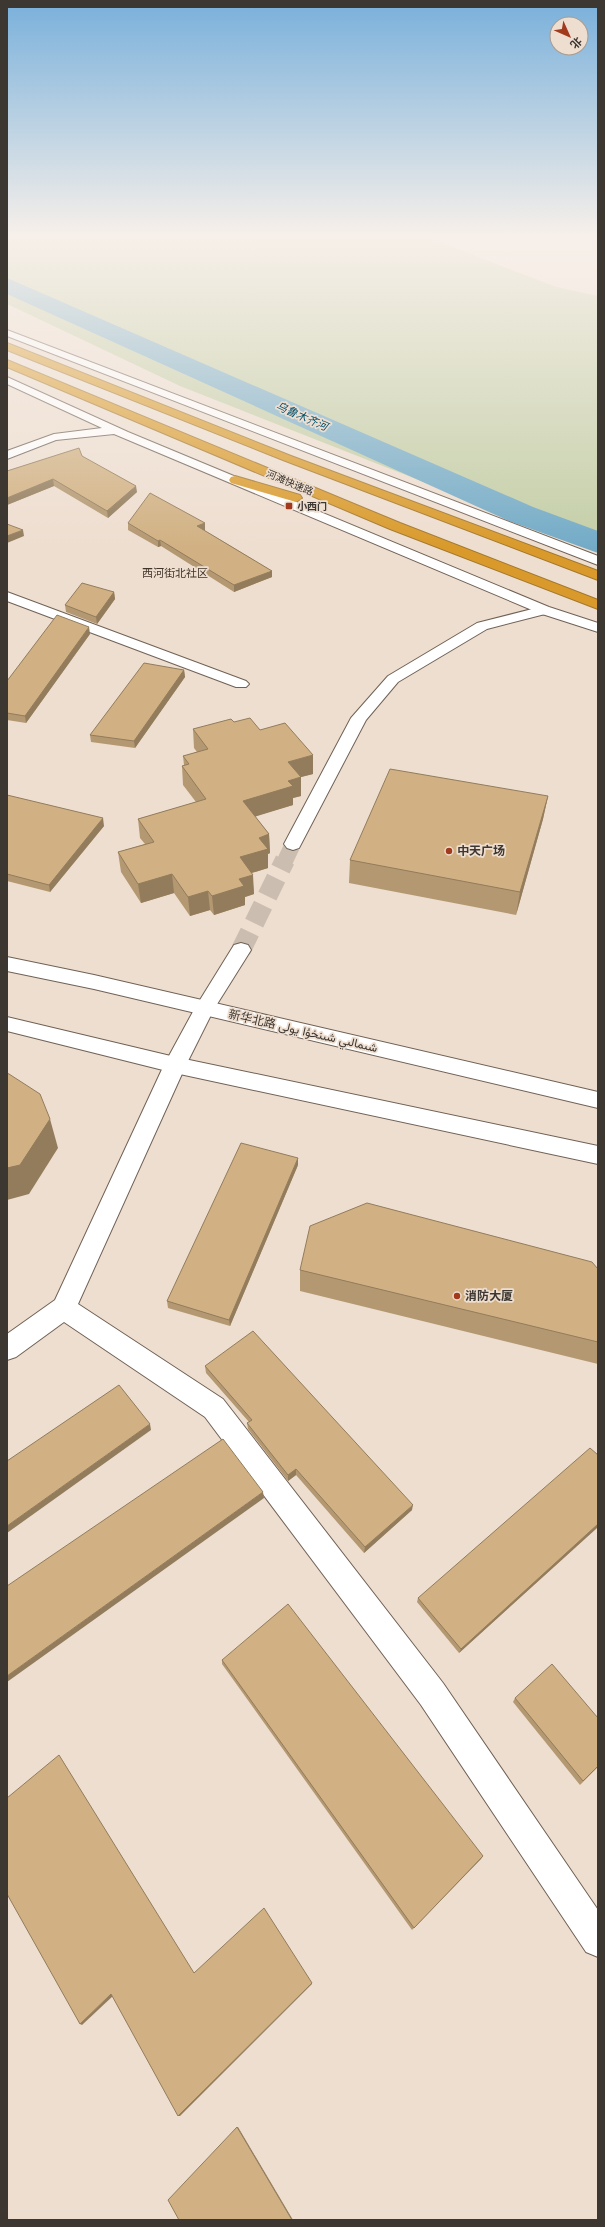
<svg xmlns="http://www.w3.org/2000/svg" width="605" height="2227" viewBox="0 0 605 2227" font-family="Jost,Vazirmatn,'Noto Sans SC',sans-serif">
  <rect width="100%" height="100%" fill="#eeded0"/>
  <path fill="#c3cea6" d="M7,236H424L556,287L598,296V549L543,529L180,386L7,304Z"/>
  <g fill="none" stroke-linecap="round" stroke-linejoin="round">
    <path fill="#73abc7" fill-rule="evenodd" d="M7,278L533,507L598,531V553L509,521L7,294Z"/>
    <path stroke="#cbbdb0" stroke-width="16" stroke-dasharray="16 8" stroke-linecap="butt" d="M285,861L293,844"/>
    <path stroke="#cbbdb0" stroke-width="20" stroke-dasharray="20 10" stroke-linecap="butt" d="M241,950L285,860"/>
    <defs>
      <g id="street">
        <path d="M7,592L246,681L249,684L246,687H236L7,601Z"/>
        <path d="M544,606L551,610L549,613L487,629L398,682L366,720L299,848L293,850L287,848L284,844L351,718L388,676L477,623Z"/>
        <path d="M241,943L248,945L251,950L214,1009L186,1065L78,1304L223,1399L443,1683L598,1910V1957L586,1952L421,1705L205,1417L64,1322L16,1357L7,1360V1334L55,1300L164,1065L195,1008L234,945Z"/>
      </g>
      <g id="secondary">
        <path d="M7,330L598,556V565L7,336Z"/>
        <path d="M7,377L128,432L549,607L598,623V632L539,613L114,434L56,440L7,459V451L54,434L102,428L7,384Z"/>
        <path d="M7,957L94,975L598,1092V1108L94,989L7,971Z"/>
        <path d="M7,1017L175,1057L598,1146V1164L175,1073L7,1031Z"/>
      </g>
      <g id="highway">
        <path d="M7,343L291,456L598,571V580L283,460L7,350Z"/>
        <path d="M7,360L400,523L598,600V609L390,529L7,367Z"/>
        <path d="M235,476L300,495L302,498L296,502L231,483L229,480L231,477Z"/>
      </g>
    </defs>
    <use href="#street" stroke="#706155" stroke-width="2"/>
    <use href="#secondary" stroke="#706155" stroke-width="2"/>
    <use href="#highway" stroke="#a2772d" stroke-width="2"/>
    <use href="#street" fill="#fff" fill-rule="evenodd"/>
    <use href="#secondary" fill="#fff" fill-rule="evenodd"/>
    <use href="#highway" fill="#d99a2b" fill-rule="evenodd"/>
  </g>
  <g fill="#b49871">
    <path d="M82,456L137,492L108,518L54,486L7,505V471Z"/>
    <path d="M128,523H205V530H204L272,571V577L234,592L161,546L158,547L128,530Z"/>
    <path d="M114,592L115,599L97,624L66,612L65,605Z"/>
    <path d="M90,634L26,723L7,720V681Z"/>
    <path d="M184,670L185,677L135,748L91,742L90,735Z"/>
    <path d="M234,722L260,730L313,774L301,777V796L293,798V805L255,816L269,834L270,853L268,854V868L252,873L254,894L245,897V905L214,915L210,910L190,916L174,893L141,903L121,872L118,852L145,844L140,838L138,819L196,802L183,785L182,766L184,765L183,756L197,752L194,748L193,729Z"/>
    <path d="M7,795L104,826L50,892L7,881Z"/>
    <path d="M548,796L543,819L516,915L349,883L350,860Z"/>
    <path d="M298,1165L230,1326L168,1308L167,1301Z"/>
    <path d="M598,1269V1364L300,1291V1270Z"/>
    <path d="M205,1366L412,1510L364,1553L296,1475L288,1481L248,1429L247,1423L249,1422L206,1373Z"/>
    <path d="M598,1455V1527L459,1653L417,1602L418,1598Z"/>
    <path d="M222,1660L483,1856L412,1930L222,1664Z"/>
    <path d="M515,1698L598,1718V1767L580,1785L513,1702Z"/>
  </g>
  <g fill="#927c5c">
    <path d="M53,479L54,486L7,505V498Z"/>
    <path d="M136,486L137,492L108,518L107,511Z"/>
    <path d="M205,523V530L198,533L197,526Z"/>
    <path d="M23,530L24,536L7,543V536Z"/>
    <path d="M160,540L161,546L158,547V541Z"/>
    <path d="M272,571V577L234,592V585Z"/>
    <path d="M114,592L115,599L97,624L96,617Z"/>
    <path d="M89,627L90,634L26,723L25,716Z"/>
    <path d="M184,670L185,677L135,748L134,741Z"/>
    <path d="M313,755V774L301,777V796L293,798V805L244,820L243,801L288,762Z"/>
    <path d="M548,796L543,819L516,915L520,892Z"/>
    <path d="M103,818L104,826L50,892L49,885Z"/>
    <path d="M269,834L270,853L268,854V868L241,876L240,857L259,838Z"/>
    <path d="M172,874L174,893L141,903L138,884Z"/>
    <path d="M253,875L254,894L245,897V905L214,915L212,896L239,879Z"/>
    <path d="M208,891L210,910L190,916L188,897Z"/>
    <path d="M50,1119L58,1148L29,1194L7,1200V1168Z"/>
    <path d="M298,1158V1165L230,1326L229,1320Z"/>
    <path d="M150,1424L151,1430L7,1533V1526Z"/>
    <path d="M296,1469V1475L288,1481V1475Z"/>
    <path d="M263,1492L264,1498L7,1682V1676Z"/>
    <path d="M413,1505L412,1510L364,1553L365,1547Z"/>
    <path d="M598,1524V1527L459,1653L461,1649Z"/>
    <path d="M483,1856L481,1859L412,1930L414,1928Z"/>
    <path d="M312,1983V1984L180,2116H178Z"/>
    <path d="M111,1994L114,1995L82,2025L80,2024Z"/>
    <path d="M237,2127H238L293,2220H292Z"/>
  </g>
  <g fill="#d1b183" stroke="#927c5c">
    <path d="M79,448L82,456L136,486L107,511L53,479L7,498V471Z"/>
    <path d="M150,493L205,523L197,526L272,571L234,585L160,540L158,541L128,523Z"/>
    <path d="M7,524L23,530L7,536Z"/>
    <path d="M82,583L114,592L96,617L65,605Z"/>
    <path d="M57,615L89,627L25,716L7,713V681Z"/>
    <path d="M144,663L184,670L134,741L90,735Z"/>
    <path d="M250,718L260,730L285,723L313,755L288,762L301,777L288,781L293,786L243,801L269,834L259,838L268,849L240,857L253,875L239,879L244,886L212,896L208,891L188,897L172,874L138,884L118,852L154,842L138,819L206,799L182,766L189,764L183,756L208,749L193,729L231,719L234,722Z"/>
    <path d="M390,769L548,796L520,892L350,860Z"/>
    <path d="M7,795L103,818L49,885L7,874Z"/>
    <path d="M7,1073L9,1074L40,1094L50,1119L20,1165L7,1168Z"/>
    <path d="M241,1143L298,1158L229,1320L167,1301Z"/>
    <path d="M367,1203L592,1262L598,1269V1342L300,1270L310,1226Z"/>
    <path d="M253,1331L413,1505L365,1547L296,1469L288,1475L247,1423L252,1420L205,1366Z"/>
    <path d="M119,1385L150,1424L7,1526V1461Z"/>
    <path d="M223,1439L263,1492L7,1676V1586Z"/>
    <path d="M590,1448L598,1455V1524L461,1649L418,1598Z"/>
    <path d="M288,1604L483,1856L414,1928L222,1660Z"/>
    <path d="M552,1664L598,1718V1766L583,1781L515,1698Z"/>
    <path d="M59,1755L194,1973L264,1908L312,1983L178,2116L111,1994L80,2024L7,1894V1798Z"/>
    <path d="M237,2127L292,2220H179L168,2200Z"/>
  </g>
  <linearGradient id="sky" x2="0" y2="1"><stop stop-color="#79b0db"/><stop offset="0.43" stop-color="#f7f0ea"/><stop offset="1" stop-color="#f7f0ea" stop-opacity="0"/></linearGradient>
  <rect width="605" height="548" fill="url(#sky)"/>
  <g fill="#a23a1d" stroke="#eeded0" stroke-width="1.5">
    <rect x="285" y="502" width="8" height="8" rx="2"/>
    <circle cx="449" cy="851" r="4"/>
    <circle cx="457" cy="1296" r="4"/>
  </g>
  <g text-anchor="middle" stroke-width="3.5" stroke-linejoin="round" paint-order="stroke">
    <g font-size="10" fill="#3d3731" stroke="#eeded0">
      <text transform="translate(290 482) rotate(23)" y="4">河滩快速路</text>
    </g>
    <g font-size="10" font-weight="bold" fill="#3d3731" stroke="#eeded0" text-anchor="start">
      <text x="297" y="510">小西门</text>
    </g>
    <g font-size="11" font-style="italic" fill="#004f6c" stroke="#eeded0">
      <text transform="translate(302 416) rotate(24)" y="4">乌鲁木齐河</text>
    </g>
    <g font-size="11" fill="#403328" stroke="#eeded0">
      <text x="175" y="577">西河街北社区</text>
    </g>
    <g font-size="12" font-weight="bold" fill="#3d3731" stroke="#eeded0" text-anchor="start">
      <text x="457" y="855">中天广场</text>
      <text x="465" y="1300">消防大厦</text>
    </g>
    <g font-size="12" fill="#3d3731" stroke="#eeded0">
      <text transform="translate(303 1031) rotate(13)" y="4">新华北路 شىمالىي شىنخۇا يولى</text>
    </g>
  </g>
  <rect width="605" height="2227" fill="none" stroke="#3d3731" stroke-width="16"/>
  <g transform="translate(569 36) rotate(135)"><circle r="19" fill="#eeded0" stroke="#a79b90"/>
  <path d="M0-3L7 15L0 10L-7 15Z" fill="#a23a1d"/>
  <text y="-6" font-size="11" font-weight="bold" text-anchor="middle" fill="#3d3731">北</text>
  </g>
</svg>
